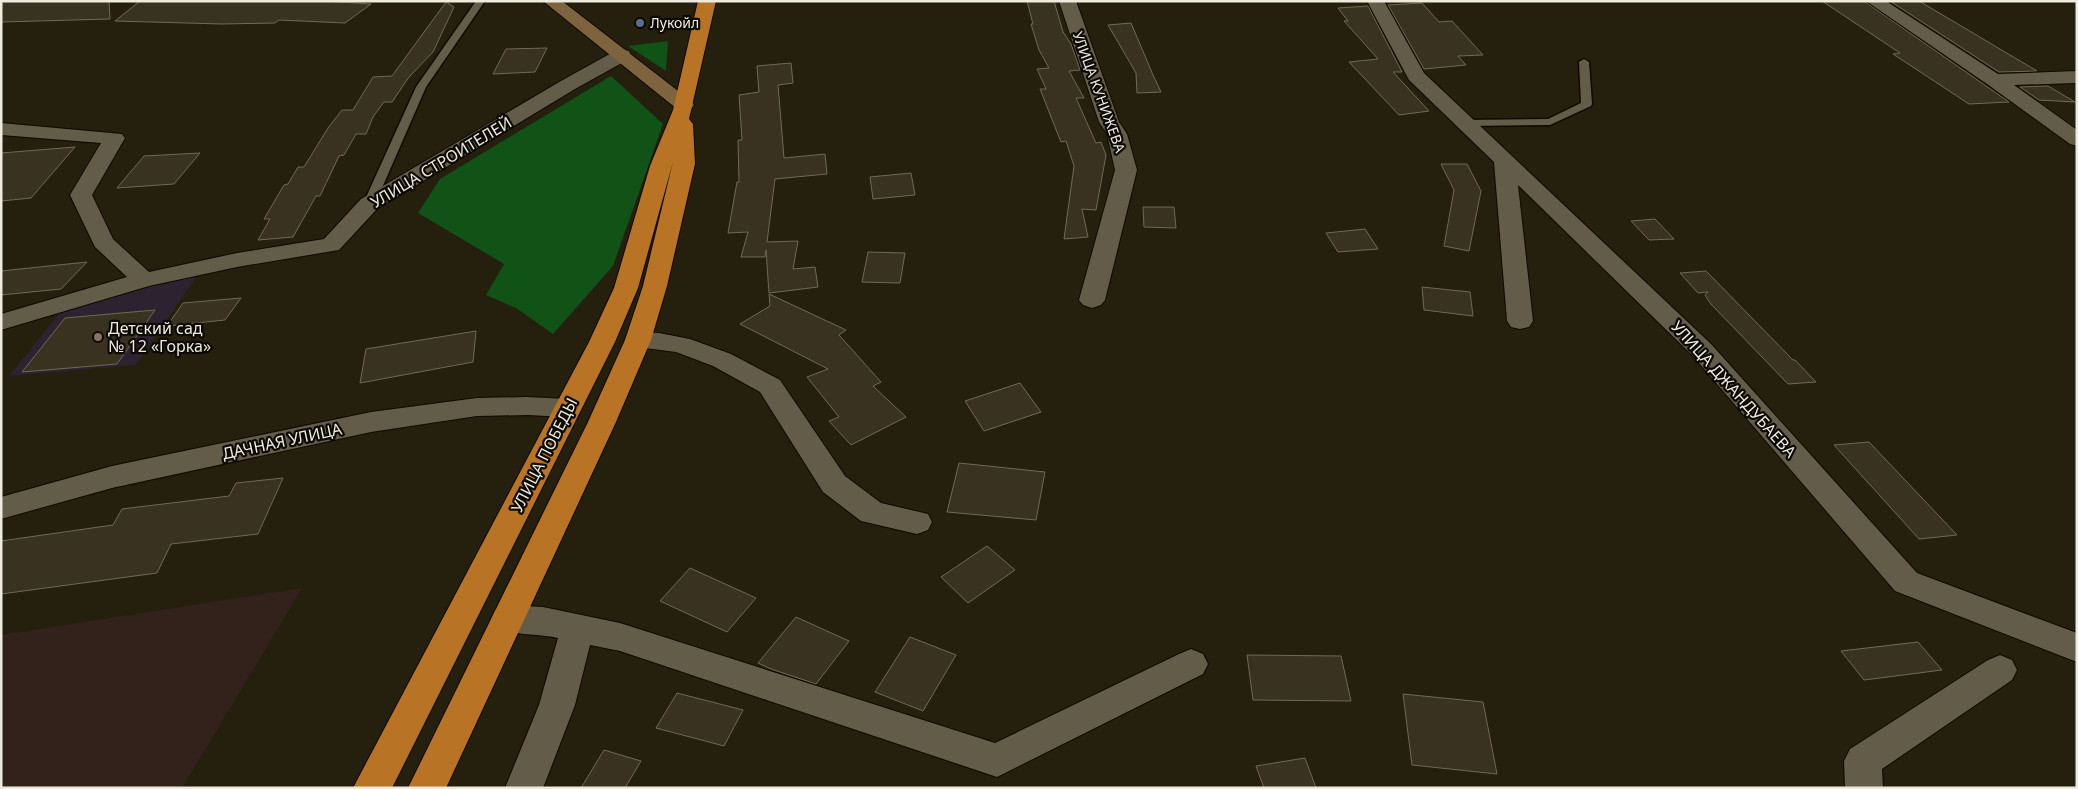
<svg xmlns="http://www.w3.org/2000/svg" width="2078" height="789" viewBox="0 0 2078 789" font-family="'Noto Sans',sans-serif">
  <rect width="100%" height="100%" fill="#251f0e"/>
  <path fill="#33221b" d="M302,588L182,788H1V635Z"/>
  <path fill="#2d222f" d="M198,274L136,365L9,376L63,309Z"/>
  <g fill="#115217">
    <path d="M668,41L666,71L628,46Z"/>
    <path d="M611,76L663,124L613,266L553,334L516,308L486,295L504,264L418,213L440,179Z"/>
  </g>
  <g fill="#393220" stroke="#706956">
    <path d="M1,1H109L110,19L1,22Z"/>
    <path d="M140,1H324L371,4L345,23L279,20L275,23L222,24L115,21Z"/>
    <path d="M1027,1H1054L1063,32L1071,44L1080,70L1069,71L1084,98H1076L1096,143L1101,142L1106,155L1096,210L1082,209L1088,237L1064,239L1074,166L1066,141L1061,142L1040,89H1046L1037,69L1049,68L1039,50L1031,24H1033Z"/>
    <path d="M1822,1H1864L2009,102L1969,104L1893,54L1900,53Z"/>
    <path d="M1890,1H1919L2037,71L1999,72Z"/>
    <path d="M446,2L454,7L433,52L409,77L392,102H384L373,117L366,134H356L344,155L339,156L320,196H316L293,237L258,240L270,219H264L284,185L288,184L298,167H304L328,128L342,110H353L373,77L392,76Z"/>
    <path d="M1422,3L1439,22L1452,21L1483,55L1458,56L1466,65L1424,69L1388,5Z"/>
    <path d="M1368,6L1402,72H1393L1429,111L1399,115L1349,62L1378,59L1344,21H1348L1338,8Z"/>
    <path d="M1131,23L1153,75L1161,92L1137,93L1136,73L1108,25Z"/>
    <path d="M547,48L535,72L493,74L506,49Z"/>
    <path d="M791,63L793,83L778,85L784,158L825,154L827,174L775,179L767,242L798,241L793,269L815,267L818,287L769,293L766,250L765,257H741L748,232L728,233L737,182H739L738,140H742L739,95L759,92L757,66Z"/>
    <path d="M2048,86L2075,102L2039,100L2020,87Z"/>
    <path d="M75,147L31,198L1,201V153Z"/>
    <path d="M200,153L174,184L117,188L144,156Z"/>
    <path d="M1441,164H1467L1481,191L1469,251L1444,246L1454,190Z"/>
    <path d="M911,173L915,195L873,199L870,177Z"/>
    <path d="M1143,207H1174L1176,228L1144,227Z"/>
    <path d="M1655,219L1674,239L1649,240L1631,221Z"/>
    <path d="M1365,229L1378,249L1338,252L1326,233Z"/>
    <path d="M868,252L905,253L900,283L862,282Z"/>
    <path d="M87,262L61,289L1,295V271Z"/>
    <path d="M1706,271L1793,360H1795L1816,382L1788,384L1710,303L1705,295L1708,292L1698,293L1680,273Z"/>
    <path d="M1422,287L1470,292L1473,316L1424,310Z"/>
    <path d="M769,294L846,330L839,335L881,382L873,386L906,417L851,445L829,421L839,417L807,377L828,369L740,324L770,306Z"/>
    <path d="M241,298L225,320L167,326L183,303Z"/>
    <path d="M155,310L117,364L22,372L65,318Z"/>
    <path d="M476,331L473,362L360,383L366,349Z"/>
    <path d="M1020,383L1041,412L984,431L965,401Z"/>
    <path d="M1869,442L1957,535L1919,539L1834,445Z"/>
    <path d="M959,463L1045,472L1036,520L947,512Z"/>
    <path d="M283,478L258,534L171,544L157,573L1,594V541L113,525L122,509L229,496L236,483Z"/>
    <path d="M987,546L1015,570L968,603L941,577Z"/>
    <path d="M690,568L756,598L727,632L660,601Z"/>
    <path d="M796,617L849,641L816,684L771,669L758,663Z"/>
    <path d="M910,637L956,655L923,711L875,692Z"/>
    <path d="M1918,642L1942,670L1864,680L1841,651Z"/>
    <path d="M1247,655L1341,656L1351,701L1253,700Z"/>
    <path d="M677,693L743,710L724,746L656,728Z"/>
    <path d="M1403,694L1483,702L1497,774L1412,765Z"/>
    <path d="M604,750L641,761L625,788H581Z"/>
    <path d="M1305,758L1316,788H1264L1256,766Z"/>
  </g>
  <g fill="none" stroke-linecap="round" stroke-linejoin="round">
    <defs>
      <g id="lane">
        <path d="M476,1H485L426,87L375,204L369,208L365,207L363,204L416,87Z"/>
        <path d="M1584,59L1589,62L1592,104L1591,106L1550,125L1465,126L1459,123L1465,120L1548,119L1581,103L1579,62Z"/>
      </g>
      <g id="street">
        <path d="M1059,1H1076L1119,122L1127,134L1137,170L1105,300L1101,305L1092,308L1083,305L1079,300L1115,170L1107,134L1099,122Z"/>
        <path d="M1367,1H1384L1424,73L1711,344L1917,573L2077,633V662L1895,591L1693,356L1518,185L1533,321L1529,327L1520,329L1511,327L1507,321L1494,162L1409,80Z"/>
        <path d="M1866,1H1886L1998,74L2077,71V83L2014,85L2077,130V146L2070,144L1987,84Z"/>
        <path d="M622,49L629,51L631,55L629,59L575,89L377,209L339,250L237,267L149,286L1,330V314L127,277L95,247L70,195L101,143L1,135V123L122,134L125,138L92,195L113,239L149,272L237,253L324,239L361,199L561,81L615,51Z"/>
        <path d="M638,332L659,333L690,339L731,354L780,380L845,476L881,503L928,514L932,522L928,530L917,534L861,521L823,492L760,392L713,366L676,352L629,346L625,340L629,334Z"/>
        <path d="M527,397L567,399L577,401L581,408L577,415L567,417L527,415L477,416L371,432L112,488L1,519V497L112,466L371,412L477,398Z"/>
        <path d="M508,605L543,607L620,623L995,743L1179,654L1191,649L1203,654L1208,664L1203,674L997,777L620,651L590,645L575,705L543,788H505L539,705L558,638C538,634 516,635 496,629L491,619L496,609Z"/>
        <path d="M2000,655L2012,660L2017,670L2012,680L1882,769L1883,788H1845L1844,761L1850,749L1988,660Z"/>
      </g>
      <path id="secondary" d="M543,1H562L691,101L694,105L691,109L684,111L677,109Z"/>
      <path id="highway" d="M698,1H716L689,119L693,124L695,164L667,286L651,340L616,422L446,788H408L588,422L625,340L643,286L673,162L638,288L615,342L392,788H353L589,342L614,288L650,166L673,110Z"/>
    </defs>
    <use href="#lane" stroke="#0e0800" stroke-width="3"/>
    <use href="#street" stroke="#0e0800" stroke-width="2"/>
    <use href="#secondary" stroke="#0e0800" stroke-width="2"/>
    <use href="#highway" stroke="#0e0800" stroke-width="2"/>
    <use href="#lane" fill="#635c49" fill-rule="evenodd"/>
    <use href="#street" fill="#635c49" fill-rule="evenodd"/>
    <use href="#secondary" fill="#7d633e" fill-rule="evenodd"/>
    <use href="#highway" fill="#b97324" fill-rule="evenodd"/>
  </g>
  <circle fill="#5c6f8a" stroke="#0c0904" stroke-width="2" cx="640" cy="23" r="5"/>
  <circle fill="#8d6e63" stroke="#0c0904" stroke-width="2" cx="98" cy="337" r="5"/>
  <g text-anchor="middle" stroke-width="4.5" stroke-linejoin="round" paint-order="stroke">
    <g font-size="14" fill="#edeade" stroke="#0c0904" text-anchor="start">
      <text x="650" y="28">Лукойл</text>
    </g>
    <g font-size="14" fill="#edeade" stroke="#0c0904">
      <text transform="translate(1099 92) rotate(70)" y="5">УЛИЦА КУНИЖЕВА</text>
    </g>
    <g font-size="16" fill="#edeade" stroke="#0c0904">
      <text transform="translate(441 162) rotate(-31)" y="6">УЛИЦА СТРОИТЕЛЕЙ</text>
      <text transform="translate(1734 389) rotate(48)" y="6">УЛИЦА ДЖАНДУБАЕВА</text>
      <text transform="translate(282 441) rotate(-12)" y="6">ДАЧНАЯ УЛИЦА</text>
      <text transform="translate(544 455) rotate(-63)" y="6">УЛИЦА ПОБЕДЫ</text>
    </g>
    <g font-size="16" fill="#edeade" stroke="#0c0904" text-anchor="start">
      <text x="108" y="334">Детский сад<tspan x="108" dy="18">№ 12 «Горка»</tspan></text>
    </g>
  </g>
  <rect width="2078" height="789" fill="none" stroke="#edeade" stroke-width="5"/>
</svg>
